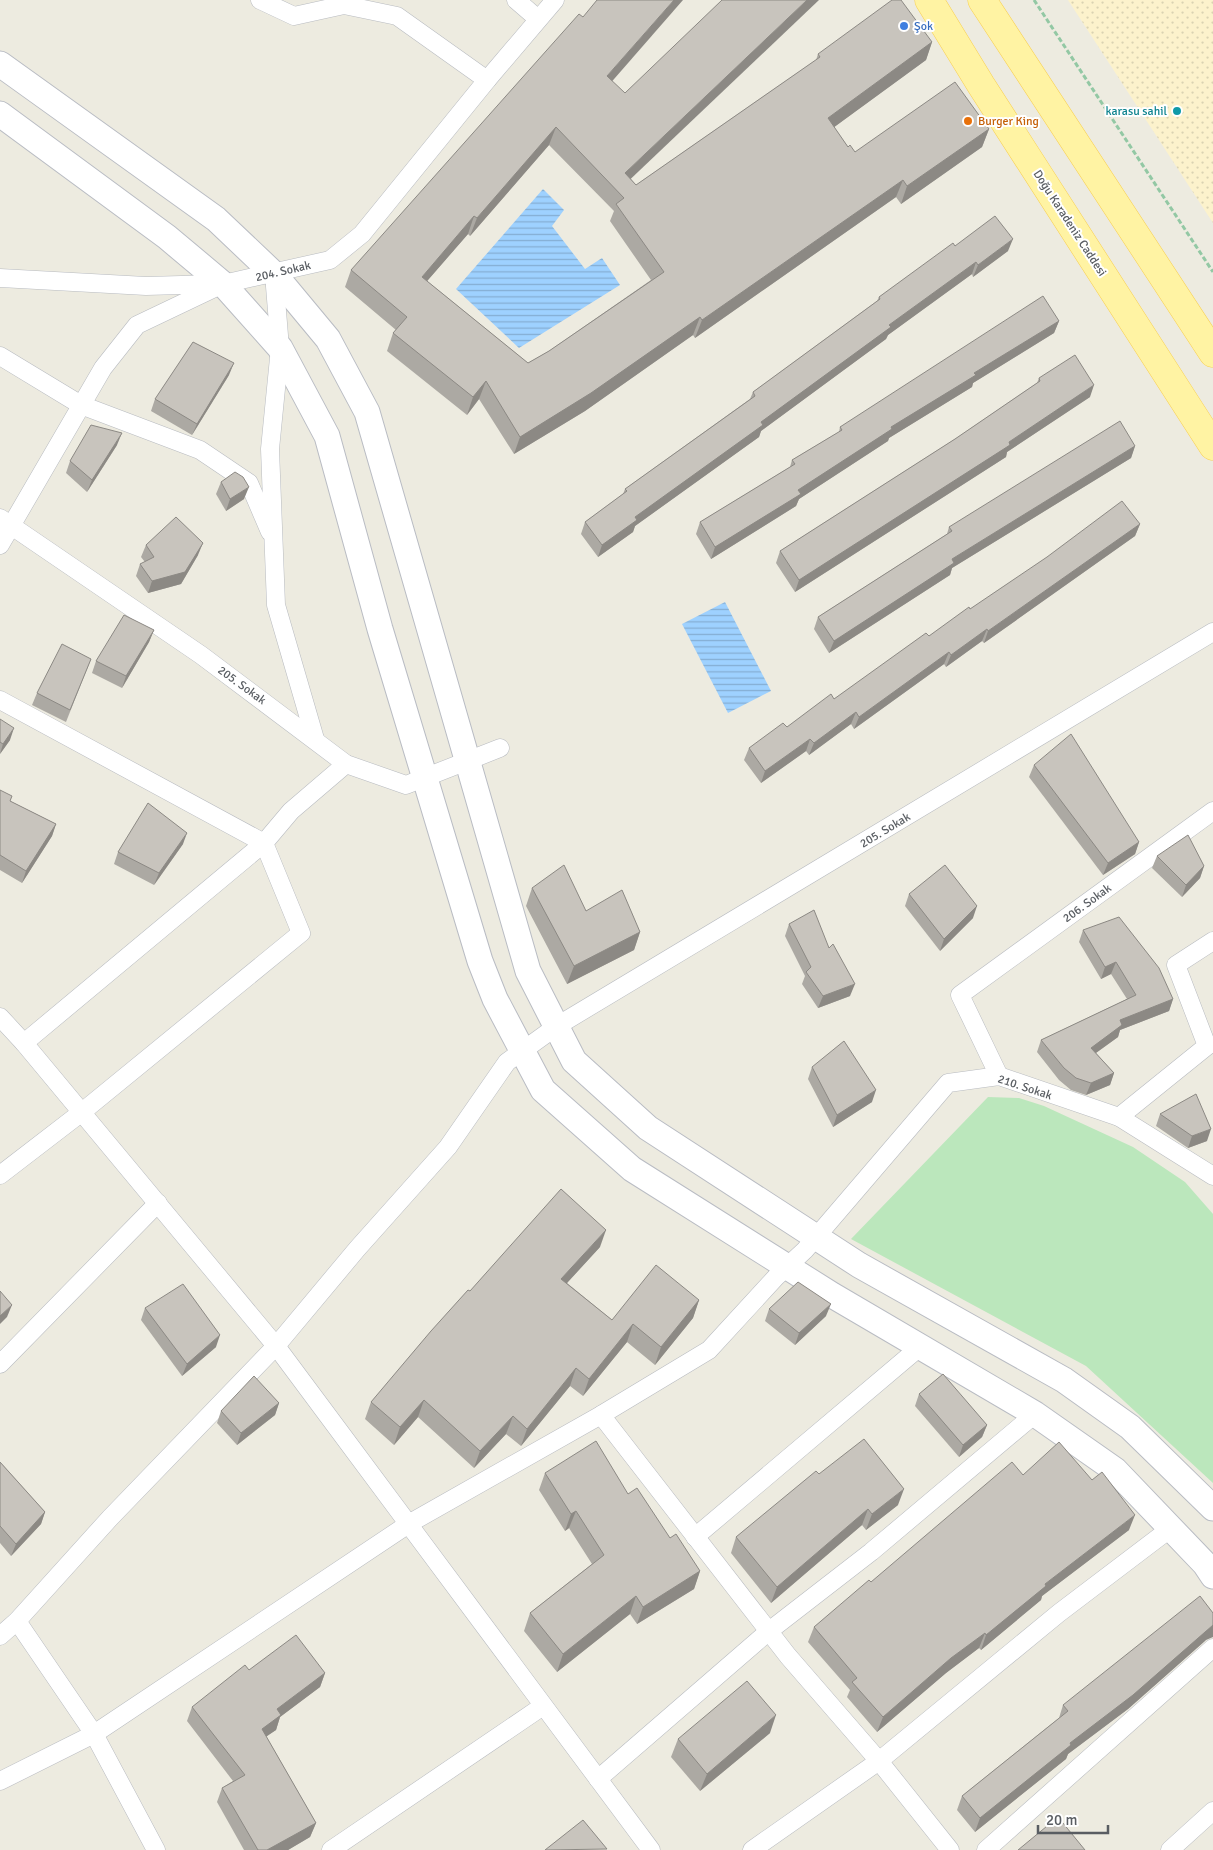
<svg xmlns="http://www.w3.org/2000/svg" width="1213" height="1850" viewBox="0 0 1213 1850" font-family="Signika,sans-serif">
  <defs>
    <pattern id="sand-dots" width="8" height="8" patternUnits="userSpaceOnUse" patternTransform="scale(1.25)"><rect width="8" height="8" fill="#fcf2cc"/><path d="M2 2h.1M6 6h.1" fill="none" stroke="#dad2b2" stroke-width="1.8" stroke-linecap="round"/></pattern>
    <pattern id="water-rules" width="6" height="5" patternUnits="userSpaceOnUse" patternTransform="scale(1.25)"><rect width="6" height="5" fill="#9ed1ff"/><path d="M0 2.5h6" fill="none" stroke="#84add2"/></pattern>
  </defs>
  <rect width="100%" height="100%" fill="#edebe0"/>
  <path fill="#bbe7bc" d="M988,1097L1019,1098L1044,1106L1133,1147L1185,1182L1213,1214V1483L1086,1366L851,1239Z"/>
  <path fill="url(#sand-dots)" d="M1068,0H1213V223Z"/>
  <g fill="url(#water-rules)">
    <path d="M543,189L564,210L552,226L585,269L602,258L620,285L519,348L456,289Z"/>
    <path d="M725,602L771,691L728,713L682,624Z"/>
  </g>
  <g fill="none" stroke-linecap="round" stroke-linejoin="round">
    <defs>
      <g id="minor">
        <path d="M260,0L294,16L344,5L397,16L487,80"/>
        <path d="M516,0L538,19"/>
        <path d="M274,274L280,348L270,449L276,605L315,739"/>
        <path d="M0,278L146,286L217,284"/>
        <path d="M0,356L81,405L200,450L249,483L270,532"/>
        <path d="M0,518L201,655L346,764L406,785L500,748"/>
        <path d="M0,545L103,368L137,325L223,284L330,260L362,234L487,80L555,0"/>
        <path d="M0,700L264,843L24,1043L0,1017"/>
        <path d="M24,1043L276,1346L651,1850"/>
        <path d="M999,1076L960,995L1213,811"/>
        <path d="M1119,1117L1207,1046L1176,965L1213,941"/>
        <path d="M0,1175L82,1112L301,933L264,843L291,811L346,764"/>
        <path d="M0,1364L158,1203"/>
        <path d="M601,1415L788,1656L879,1761L950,1850"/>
        <path d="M695,1537L921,1346"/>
        <path d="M0,1636L17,1621L110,1518L276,1346L357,1249L448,1147L507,1062L557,1026L1213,632"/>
        <path d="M598,1779L769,1631L871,1552L1035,1414"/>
        <path d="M0,1781L94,1734L17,1621"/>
        <path d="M156,1850L94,1734L410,1523L601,1415L709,1350L776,1277L805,1250L948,1083L999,1076L1119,1117L1213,1176"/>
        <path d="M331,1850L543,1706"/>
        <path d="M752,1850L879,1761L1059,1613L1171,1528"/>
        <path d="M986,1850L1213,1648"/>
        <path d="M1170,1850L1213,1811"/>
      </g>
      <g id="secondary">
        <path d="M0,64L216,219L274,274L328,339L367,412L528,971L574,1061L648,1128L859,1265L1064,1380L1130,1427L1213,1508"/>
        <path d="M0,114L167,237L223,284L280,348L327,436L380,629L480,961L495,999L543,1090L632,1169L832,1295L1035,1414L1115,1470L1205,1564L1213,1576"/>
      </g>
      <g id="primary">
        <path d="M929,0L981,85L1213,446"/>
        <path d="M982,0L1213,353"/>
      </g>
    </defs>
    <use href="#minor" stroke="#b8bbc0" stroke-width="19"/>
    <use href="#secondary" stroke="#b9bcc3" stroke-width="27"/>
    <use href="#primary" stroke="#f9cf4e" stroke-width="29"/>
    <path stroke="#93c8a4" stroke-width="3" stroke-dasharray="5 2.5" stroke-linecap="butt" d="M1034,0L1213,272"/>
    <use href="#minor" stroke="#fff" stroke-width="18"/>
    <use href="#secondary" stroke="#fff" stroke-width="25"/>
    <use href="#primary" stroke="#fff3a3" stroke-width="28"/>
  </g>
  <g fill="#aca9a3" fill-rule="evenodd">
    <path d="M932,42L926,60L834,127L848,147L855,152L989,129L982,147L901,204L896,197L695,338L693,335L585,411L514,454L479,399L467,415L387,351L393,333L396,330L345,287L351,270L612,81L631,179L636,185L816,60L818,54ZM549,145L614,211L610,221L651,280L549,351L528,363L427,281L468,234L470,236Z"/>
    <path d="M955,246L1008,251L973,277L972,274L888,335L886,339L761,431L759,437L635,526L633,532L598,557L581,534L585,522L623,494L625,489L750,399L753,392L877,301L879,297Z"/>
    <path d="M1059,321L1054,333L973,383L972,387L889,438L888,441L799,499L796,506L711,559L696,534L700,522L790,467L792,460L839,432L840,427Z"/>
    <path d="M229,375L192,435L151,411L155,399Z"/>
    <path d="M1039,378L1090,397L1007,452L1006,457L795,592L776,563L780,551L955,439L1037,383Z"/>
    <path d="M117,445L87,492L66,473L70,461Z"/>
    <path d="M1135,446L1131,458L952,568L950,575L829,653L814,629L818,617L947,534L949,527Z"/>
    <path d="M221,482L244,499L226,511L216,494Z"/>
    <path d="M1140,524L1135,536L984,643L982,641L946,667L944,664L854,729L851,724L809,755L806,751L761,783L744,760L749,748L787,727L834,699L970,609Z"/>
    <path d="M146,545L198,555L181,584L148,593L136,576L140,564L145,562L141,557Z"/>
    <path d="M154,630L149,642L122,688L92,673L96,661Z"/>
    <path d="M91,659L66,722L32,705L37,693Z"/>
    <path d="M0,719L10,740L0,754Z"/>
    <path d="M1034,765L1139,842L1135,854L1103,875L1029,777Z"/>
    <path d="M0,790L10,801L56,824L52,836L22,883L0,870Z"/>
    <path d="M183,844L154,885L114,864L118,852Z"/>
    <path d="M1157,856L1204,866L1200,878L1182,897L1152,868Z"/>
    <path d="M532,888L586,911L640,932L634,950L567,984L526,906Z"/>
    <path d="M909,894L973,918L940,951L905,906Z"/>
    <path d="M789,924L829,948L850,996L818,1008L802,984L805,976L785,936Z"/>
    <path d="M1083,930L1173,999L1169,1011L1120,1030L1118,1037L1096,1053L1114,1073L1110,1085L1086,1095L1071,1090L1059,1080L1037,1052L1041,1040L1127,999L1111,974L1101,979L1079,942Z"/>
    <path d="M812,1067L872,1102L833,1127L808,1079Z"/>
    <path d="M1160,1114L1207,1141L1188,1148L1156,1126Z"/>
    <path d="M600,1247L567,1283L612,1320L699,1300L693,1318L655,1365L627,1342L583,1396L570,1386L521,1446L506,1434L474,1468L418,1417L394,1445L365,1419L371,1402L470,1291Z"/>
    <path d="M145,1308L216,1347L182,1376L141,1320Z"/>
    <path d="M769,1309L826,1316L795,1345L765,1321Z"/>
    <path d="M919,1394L987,1425L982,1437L959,1457L915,1406Z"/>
    <path d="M279,1403L275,1415L237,1445L217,1423L221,1411Z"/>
    <path d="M0,1462L45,1512L41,1524L11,1556L0,1543Z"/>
    <path d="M545,1473L628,1494L700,1571L694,1589L637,1624L630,1614L557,1672L524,1631L530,1613L592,1564L569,1528L565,1531L539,1490Z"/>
    <path d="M819,1474L898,1505L866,1530L862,1525L771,1603L731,1553L736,1537Z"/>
    <path d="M1023,1475L1129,1530L1042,1596L1041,1600L981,1650L979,1648L946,1673L877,1732L847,1697L850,1690L808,1642L814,1627L871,1582Z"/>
    <path d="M1206,1640L1128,1709L1068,1754L1066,1759L975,1832L957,1810L962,1796L1059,1718L1063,1705Z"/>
    <path d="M249,1670L325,1673L320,1687L280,1717L276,1730L266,1736L316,1823L310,1837L288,1850H244L217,1802L222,1788L233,1781L187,1721L192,1707Z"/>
    <path d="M770,1733L700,1791L671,1757L678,1739Z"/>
  </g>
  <g fill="#8c8984">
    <path d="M674,0H683L601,94L607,76Z"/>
    <path d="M807,0H819L619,190L625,173Z"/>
    <path d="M932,42L926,60L822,136L828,118Z"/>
    <path d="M556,127L549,145L470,236L477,218Z"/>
    <path d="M989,129L982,147L901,204L907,186Z"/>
    <path d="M903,180L896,197L695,338L702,320Z"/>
    <path d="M474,216L468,234L415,295L422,277Z"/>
    <path d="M1013,239L1008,251L973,277L978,265Z"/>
    <path d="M976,262L972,274L888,335L886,339L761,431L759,437L635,526L633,532L598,557L602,545L635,517L889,325Z"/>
    <path d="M700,317L693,335L585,411L514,454L520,437Z"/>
    <path d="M1059,321L1054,333L973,383L972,387L889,438L888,441L799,499L796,506L711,559L715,547L798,490L891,427L974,373Z"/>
    <path d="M234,363L229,375L192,435L197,424Z"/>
    <path d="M486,381L479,399L467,415L473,397Z"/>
    <path d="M1094,385L1090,397L1007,452L1006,457L795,592L799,580L1009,442Z"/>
    <path d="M122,433L117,445L87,492L92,480Z"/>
    <path d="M1135,446L1131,458L952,568L950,575L829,653L834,641L952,559Z"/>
    <path d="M249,487L244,499L226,511L230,499Z"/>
    <path d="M1140,524L1135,536L984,643L988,631Z"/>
    <path d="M203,543L198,555L181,584L148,593L152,581Z"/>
    <path d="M987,629L982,641L946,667L951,655Z"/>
    <path d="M154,630L149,642L122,688L126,676Z"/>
    <path d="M949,652L944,664L854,729L859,717Z"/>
    <path d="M856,712L851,724L809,755L814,743Z"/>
    <path d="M14,728L10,740L0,754L3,744Z"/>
    <path d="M810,739L806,751L761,783L765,771Z"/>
    <path d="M56,824L52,836L22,883L26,871Z"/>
    <path d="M187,833L183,844L154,885L159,873Z"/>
    <path d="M1139,842L1135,854L1103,875L1108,863Z"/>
    <path d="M1204,866L1200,878L1182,897L1186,885Z"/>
    <path d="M977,906L973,918L940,951L944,939Z"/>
    <path d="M640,932L634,950L567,984L574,966Z"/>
    <path d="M1116,962L1111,974L1101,979L1105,967Z"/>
    <path d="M855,984L850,996L818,1008L823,996Z"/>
    <path d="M1173,999L1169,1011L1120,1030L1118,1037L1086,1060L1091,1048L1120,1020Z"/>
    <path d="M1114,1073L1110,1085L1086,1095L1091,1083Z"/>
    <path d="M876,1090L872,1102L833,1127L837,1115Z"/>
    <path d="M1211,1129L1207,1141L1188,1148L1192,1136Z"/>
    <path d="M606,1230L600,1247L555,1296L561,1279Z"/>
    <path d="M699,1300L693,1318L655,1365L661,1347Z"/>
    <path d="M831,1304L826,1316L795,1345L799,1333Z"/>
    <path d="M12,1305L7,1317L0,1324V1316Z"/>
    <path d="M633,1324L627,1342L583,1396L589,1379Z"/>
    <path d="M220,1335L216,1347L182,1376L187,1364Z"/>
    <path d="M576,1368L570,1386L521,1446L527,1429Z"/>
    <path d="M424,1400L418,1417L394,1445L400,1427Z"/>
    <path d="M279,1403L275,1415L237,1445L241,1433Z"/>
    <path d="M513,1416L506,1434L474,1468L480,1451Z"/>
    <path d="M987,1425L982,1437L959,1457L963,1445Z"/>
    <path d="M904,1489L898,1505L866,1530L872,1514Z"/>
    <path d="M868,1509L862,1525L771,1603L777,1587Z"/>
    <path d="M576,1511L569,1528L565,1531L571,1514Z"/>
    <path d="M45,1512L41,1524L11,1556L16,1544Z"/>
    <path d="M1135,1515L1129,1530L1042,1596L1041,1600L981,1650L986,1635L1045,1584Z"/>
    <path d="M700,1571L694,1589L637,1624L643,1607Z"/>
    <path d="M636,1596L630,1614L557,1672L563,1654Z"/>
    <path d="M1213,1625V1637L1206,1640L1128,1709L1068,1754L1066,1759L975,1832L980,1818L1070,1743Z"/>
    <path d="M985,1633L979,1648L946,1673L877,1732L883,1717L951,1658Z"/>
    <path d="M325,1673L320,1687L280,1717L276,1730L257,1743L262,1729L277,1709Z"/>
    <path d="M776,1715L770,1733L700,1791L707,1774Z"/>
    <path d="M316,1823L310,1837L288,1850H267Z"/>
  </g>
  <g fill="#c8c4bd" stroke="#8c8984" fill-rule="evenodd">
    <path d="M597,0H674L607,76L625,93L722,0H807L625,173L636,185L820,57L818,54L892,0H901L932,42L828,118L848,147L850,145L855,152L955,82L989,129L907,186L903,180L702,320L700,317L591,393L520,437L486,381L473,397L393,333L407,317L351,270L579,14L583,17ZM556,127L624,198L616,204L664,272L549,351L528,363L422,277L474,216L477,218Z"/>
    <path d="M995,216L1013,239L978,265L976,262L889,325L891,327L761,422L763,425L635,517L637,520L602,545L585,522L627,491L625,489L755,396L753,392L880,299L879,297L953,243L955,246Z"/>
    <path d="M1043,296L1059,321L974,373L976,375L891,427L892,429L798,490L801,494L715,547L700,522L795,464L792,460L842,430L840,427Z"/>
    <path d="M193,342L234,363L197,424L155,399Z"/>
    <path d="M1075,355L1094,385L1009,442L1010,445L799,580L780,551L955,439L1040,381L1039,378Z"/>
    <path d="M1120,421L1135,446L952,559L954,563L834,641L818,617L952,531L949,527Z"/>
    <path d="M91,425L122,433L92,480L70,461Z"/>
    <path d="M235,472L243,477L249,487L230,499L221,482Z"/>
    <path d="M1122,501L1140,524L988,631L987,629L951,655L949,652L859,717L856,712L814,743L810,739L765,771L749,748L783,723L787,727L831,694L834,699L926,633L929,636L969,607L970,609L1047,557Z"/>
    <path d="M176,517L203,543L185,572L152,581L140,564L154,557L146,545Z"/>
    <path d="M124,615L154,630L126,676L96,661Z"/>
    <path d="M62,644L91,659L70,710L37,693Z"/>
    <path d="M0,719L14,728L3,744L0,742Z"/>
    <path d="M1071,734L1139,842L1108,863L1034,765Z"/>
    <path d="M0,790L12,796L10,801L56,824L26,871L0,855Z"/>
    <path d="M148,803L187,833L159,873L118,852Z"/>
    <path d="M1188,835L1204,866L1186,885L1157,856Z"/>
    <path d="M564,865L586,911L622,890L640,932L574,966L532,888Z"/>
    <path d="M945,865L977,906L944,939L909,894Z"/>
    <path d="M814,910L829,948L833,944L855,984L823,996L806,972L811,967L789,924Z"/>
    <path d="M1119,917L1159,968L1173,999L1120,1020L1122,1025L1091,1048L1114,1073L1091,1083L1076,1078L1064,1068L1041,1040L1136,995L1116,962L1105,967L1083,930Z"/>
    <path d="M844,1041L876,1090L837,1115L812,1067Z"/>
    <path d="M1196,1094L1211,1129L1192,1136L1160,1114Z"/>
    <path d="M561,1189L606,1230L561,1279L612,1320L656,1265L699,1300L661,1347L633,1324L589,1379L576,1368L527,1429L513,1416L480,1451L424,1400L400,1427L371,1402L431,1331L468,1290L470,1291Z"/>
    <path d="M798,1282L831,1304L799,1333L769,1309Z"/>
    <path d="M183,1284L220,1335L187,1364L145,1308Z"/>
    <path d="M0,1291L12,1305L0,1316Z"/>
    <path d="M943,1374L987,1425L963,1445L919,1394Z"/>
    <path d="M254,1376L279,1403L241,1433L221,1411Z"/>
    <path d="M864,1439L904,1489L872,1514L868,1509L777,1587L736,1537L816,1471L819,1474Z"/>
    <path d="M596,1441L628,1494L637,1488L670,1538L676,1534L700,1571L643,1607L636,1596L563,1654L530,1613L604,1555L576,1511L571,1514L545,1473Z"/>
    <path d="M1059,1442L1092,1480L1102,1472L1135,1515L1045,1584L1046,1586L986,1635L985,1633L951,1658L883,1717L852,1682L857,1678L814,1627L869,1580L871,1582L1012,1462L1023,1475Z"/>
    <path d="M0,1462L45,1512L16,1544L0,1526Z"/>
    <path d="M1200,1596L1213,1613V1625L1133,1695L1070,1743L1071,1745L980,1818L962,1796L1068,1711L1063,1705Z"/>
    <path d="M296,1635L325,1673L277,1709L281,1715L262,1729L316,1823L267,1850H258L222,1788L245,1775L192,1707L245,1665L249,1670Z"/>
    <path d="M747,1681L776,1715L707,1774L678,1739Z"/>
    <path d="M1058,1817L1085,1850H1018Z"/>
    <path d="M583,1820L607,1849L545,1850Z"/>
  </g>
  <circle fill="#3f7fe0" stroke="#fff" stroke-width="2" cx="904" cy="26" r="5"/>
  <circle fill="#0f9aa8" stroke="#fff" stroke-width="2" cx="1177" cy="111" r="5"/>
  <circle fill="#e8710a" stroke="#fff" stroke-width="2" cx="968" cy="121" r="5"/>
  <g text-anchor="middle" stroke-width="4" stroke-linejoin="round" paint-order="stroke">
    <g font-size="12" fill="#366cbe" stroke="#fff" text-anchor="start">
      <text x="914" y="30">Şok</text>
    </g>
    <g font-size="12" fill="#0d838f" stroke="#fff" text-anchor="end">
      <text x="1167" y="115">karasu sahil</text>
    </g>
    <g font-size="12" fill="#c56008" stroke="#fff" text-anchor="start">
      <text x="978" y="125">Burger King</text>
    </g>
    <g font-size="12" fill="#595d62" stroke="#fff">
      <text transform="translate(1070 223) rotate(57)" y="4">Doğu Karadeniz Caddesi</text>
      <text transform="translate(283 271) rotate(-13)" y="4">204. Sokak</text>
      <text transform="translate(242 685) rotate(36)" y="4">205. Sokak</text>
      <text transform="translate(885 830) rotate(-31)" y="4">205. Sokak</text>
      <text transform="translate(1087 903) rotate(-36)" y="4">206. Sokak</text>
      <text transform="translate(1025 1087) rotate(18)" y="4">210. Sokak</text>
    </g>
  </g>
  <path d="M1038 1825v8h70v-8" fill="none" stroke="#595d62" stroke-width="2.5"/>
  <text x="1046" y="1825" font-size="15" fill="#595d62" stroke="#ffffff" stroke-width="4" paint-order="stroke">20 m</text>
</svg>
